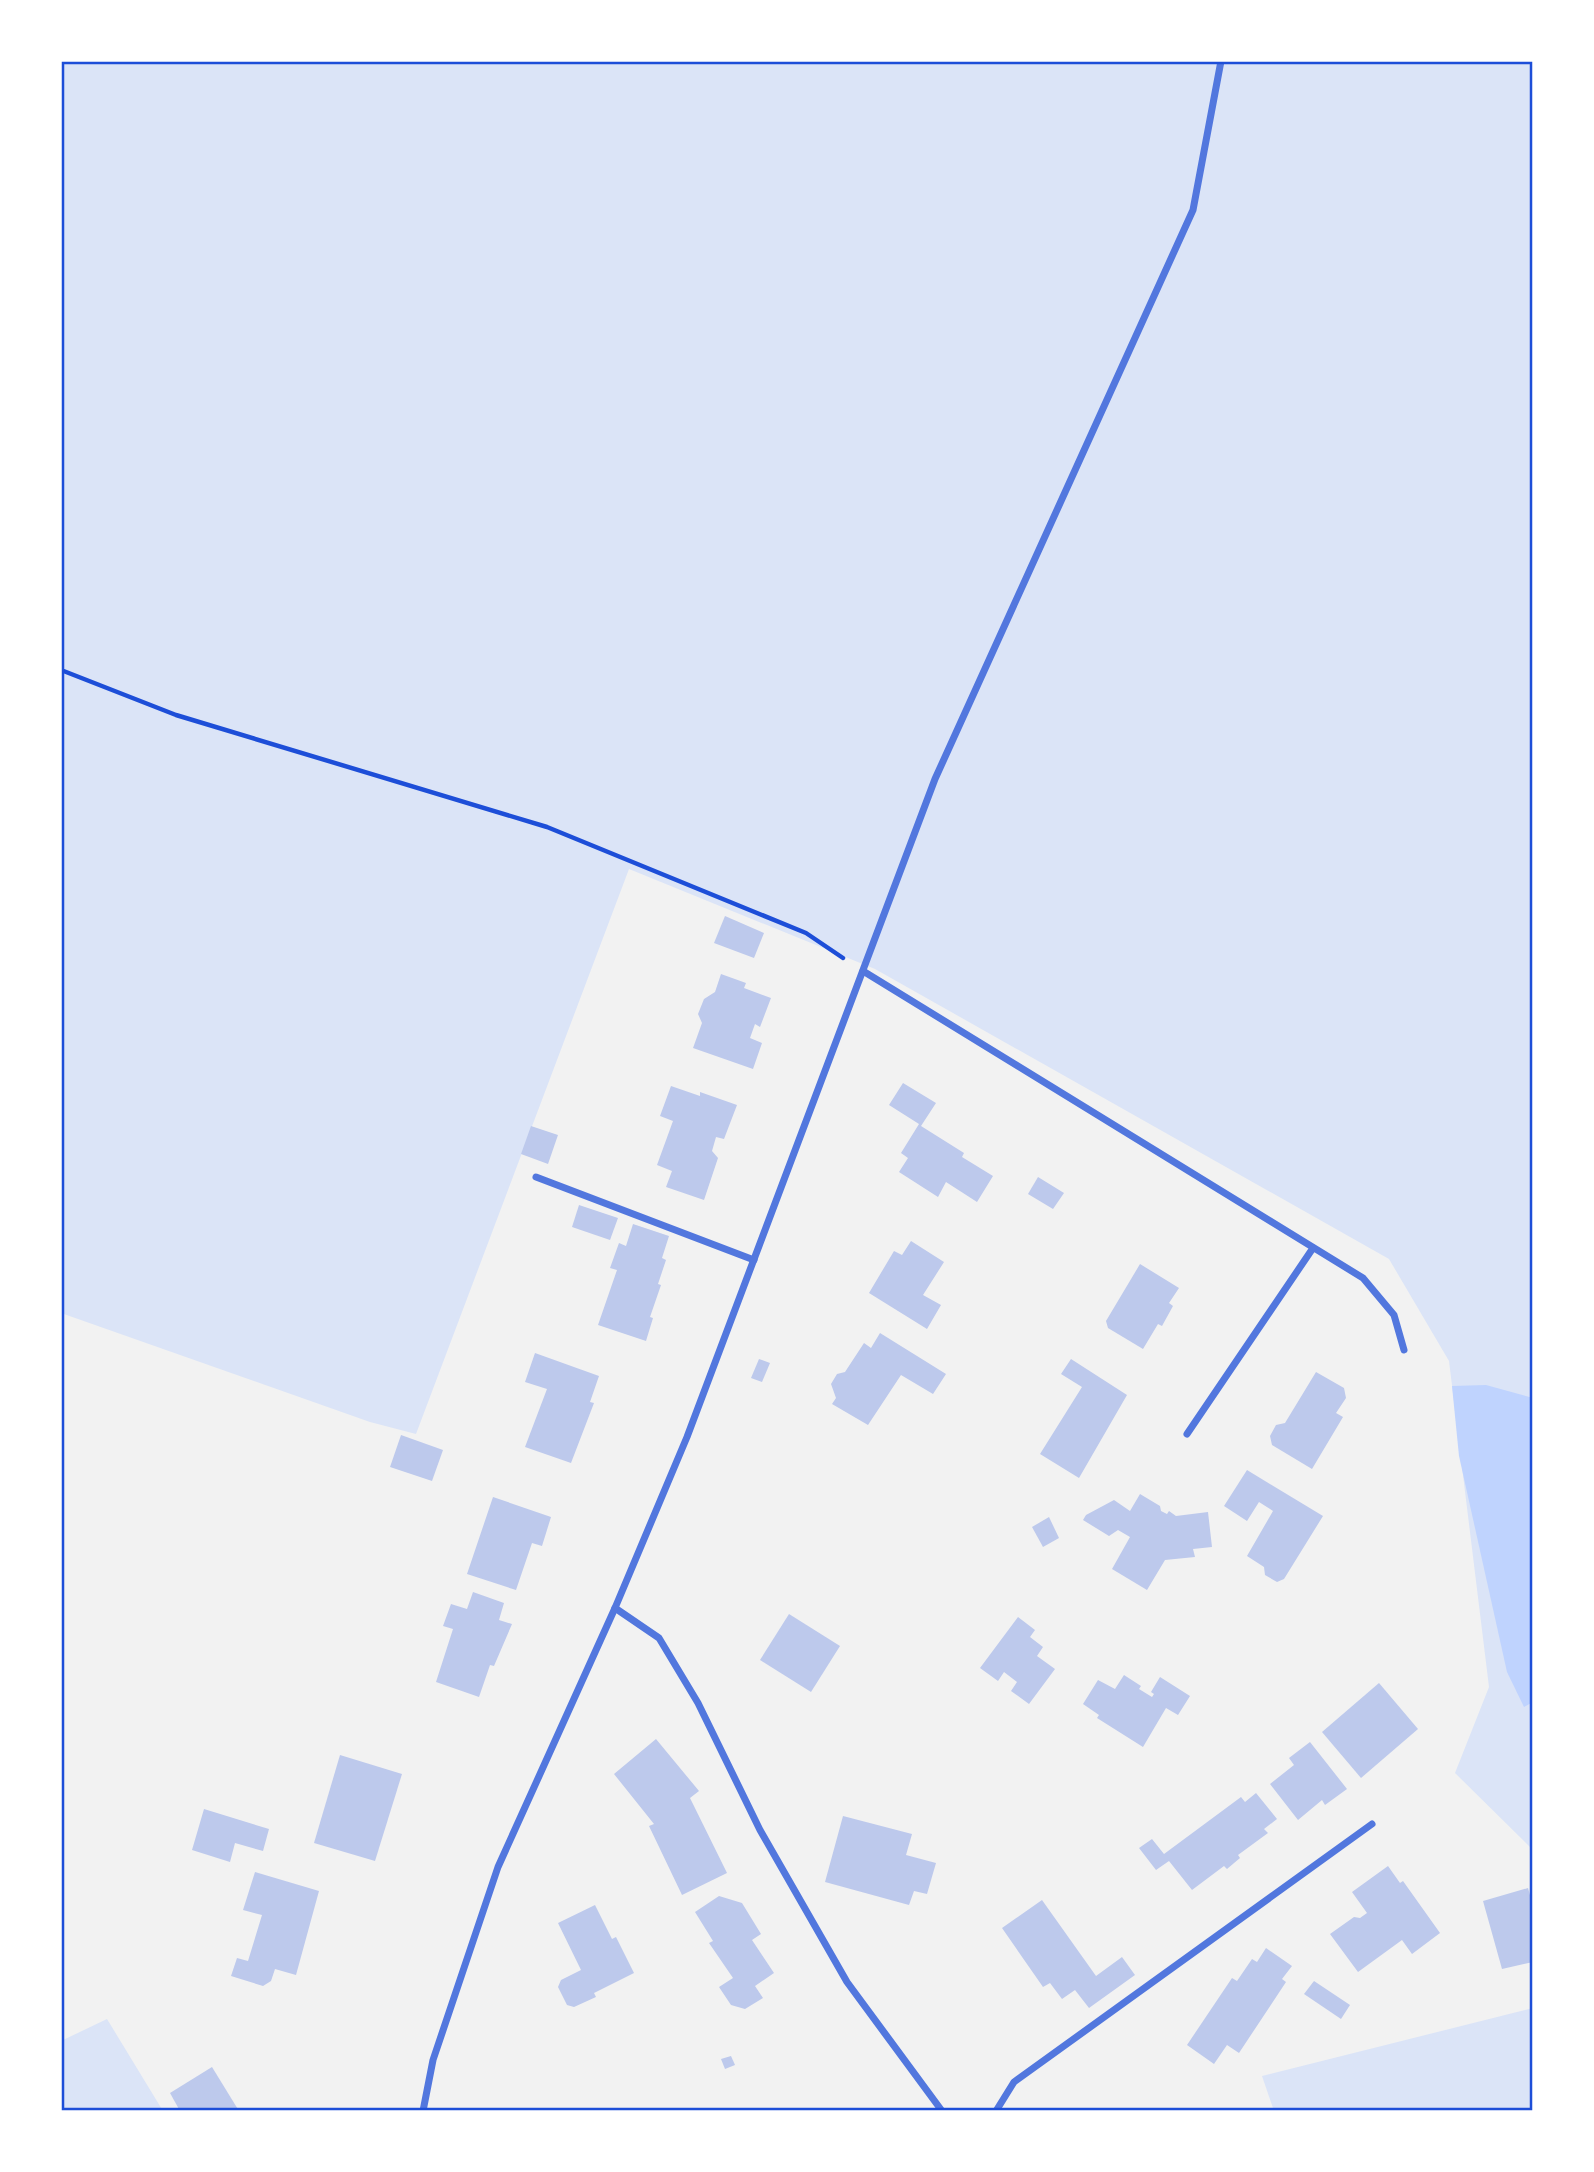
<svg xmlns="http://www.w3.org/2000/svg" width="1594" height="2172" viewBox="0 0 1594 2172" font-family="'Space Grotesk',sans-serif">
  <rect width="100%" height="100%" fill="#f2f2f2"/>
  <g fill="#dbe4f7">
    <path d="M61,61H1533V1850L1455,1773L1489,1687L1449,1361L1389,1259L875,969L629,869L416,1434L370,1422L61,1313Z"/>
    <path d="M1533,2008V2111H1274L1262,2076Z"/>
    <path d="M107,2019L163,2111H61V2041Z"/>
  </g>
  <path fill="#bfd3fe" d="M1486,1385L1533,1398V1702L1524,1707L1507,1672L1459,1456L1452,1386Z"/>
  <g fill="#bdc9ec">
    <path d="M725,916L764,933L754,958L714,943Z"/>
    <path d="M721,974L746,983L744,988L771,998L760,1027L755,1024L750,1038L762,1043L753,1069L693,1048L702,1023L698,1014L704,999L715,992Z"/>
    <path d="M903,1083L936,1103L921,1126L964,1153L962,1157L993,1176L977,1202L946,1182L938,1197L899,1172L908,1158L901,1153L919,1124L889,1105Z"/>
    <path d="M671,1086L700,1096V1092L737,1105L724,1139L716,1137L712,1151L718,1158L704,1200L666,1187L672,1171L657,1165L673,1121L660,1116Z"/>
    <path d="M531,1126L558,1135L548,1164L521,1154Z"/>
    <path d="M1038,1177L1064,1193L1053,1209L1028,1194Z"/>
    <path d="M579,1205L618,1218L610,1240L572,1227Z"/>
    <path d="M633,1224L669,1236L662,1258L666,1260L658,1284L661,1285L650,1317L653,1318L646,1341L598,1325L617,1270L610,1268L619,1243L626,1246Z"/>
    <path d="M911,1241L944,1262L923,1295L941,1305L927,1329L869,1293L894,1251L902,1255Z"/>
    <path d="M1140,1264L1179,1288L1169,1303L1173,1306L1162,1326L1158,1324L1143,1349L1108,1328L1106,1321Z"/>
    <path d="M880,1333L946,1374L933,1394L901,1375L868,1425L832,1404L836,1398L831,1384L837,1374L845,1372L864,1343L871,1348Z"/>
    <path d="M535,1353L599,1376L590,1402L594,1403L571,1463L525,1447L547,1389L525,1382Z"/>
    <path d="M759,1359L770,1363L762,1382L751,1378Z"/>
    <path d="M1071,1359L1127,1395L1079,1478L1040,1454L1082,1387L1061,1374Z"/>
    <path d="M1316,1372L1344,1388L1346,1398L1336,1413L1343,1417L1312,1469L1272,1445L1270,1436L1276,1425L1285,1423Z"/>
    <path d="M401,1435L443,1450L432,1481L390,1467Z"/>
    <path d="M1247,1470L1323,1516L1284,1579L1277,1582L1265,1575L1264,1567L1247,1556L1273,1511L1259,1502L1247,1521L1224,1506Z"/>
    <path d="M1140,1494L1160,1506L1161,1511L1167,1514L1169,1511L1176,1516L1208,1512L1212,1547L1193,1549L1195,1557L1165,1560L1147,1590L1112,1569L1130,1537L1118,1530L1109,1536L1083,1520L1086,1515L1114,1500L1130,1511Z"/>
    <path d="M493,1497L551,1517L542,1546L532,1543L516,1590L467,1574Z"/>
    <path d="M1049,1517L1059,1538L1043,1547L1032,1527Z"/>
    <path d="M473,1592L504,1603L499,1620L512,1624L494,1666L490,1665L479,1697L436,1682L453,1629L443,1626L451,1604L467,1609Z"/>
    <path d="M789,1614L840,1646L811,1692L760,1660Z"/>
    <path d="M1018,1617L1035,1630L1030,1637L1043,1647L1037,1656L1055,1669L1029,1704L1011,1691L1017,1682L1004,1672L998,1681L980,1668Z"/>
    <path d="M1124,1675L1141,1686L1139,1689L1152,1697L1154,1694L1151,1692L1160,1677L1190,1696L1178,1715L1166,1708L1143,1747L1097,1718L1099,1715L1083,1704L1098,1680L1115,1689Z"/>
    <path d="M1379,1683L1418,1729L1361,1778L1322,1732Z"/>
    <path d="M656,1739L699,1791L690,1798L727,1873L682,1895L649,1826L654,1824L614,1774Z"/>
    <path d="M1310,1742L1347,1789L1325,1805L1322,1800L1298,1820L1270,1784L1294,1765L1289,1758Z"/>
    <path d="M340,1755L402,1774L375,1861L314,1843Z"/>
    <path d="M1256,1793L1277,1819L1264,1829L1268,1833L1238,1855L1240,1858L1227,1869L1224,1866L1192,1890L1169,1861L1156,1870L1139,1848L1152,1839L1164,1854L1241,1797L1245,1802Z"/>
    <path d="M204,1809L269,1829L263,1851L235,1843L230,1862L192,1850Z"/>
    <path d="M843,1816L912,1834L906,1855L936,1863L927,1894L914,1891L909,1905L825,1882Z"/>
    <path d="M1388,1866L1400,1883L1403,1881L1440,1933L1412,1954L1402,1940L1358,1972L1330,1934L1354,1917L1360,1918L1367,1913L1352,1892Z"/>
    <path d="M255,1872L319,1891L296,1975L275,1969L271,1981L263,1986L231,1976L237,1958L248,1961L262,1915L243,1910Z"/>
    <path d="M1528,1888L1533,1906V1930L1530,1931L1533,1942V1962L1502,1969L1483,1901Z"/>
    <path d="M719,1896L742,1903L761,1934L752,1940L774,1973L755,1986L763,1998L745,2009L731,2005L719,1987L733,1978L709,1943L713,1941L695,1912Z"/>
    <path d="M1042,1900L1096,1976L1122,1957L1135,1975L1089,2008L1075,1990L1062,1999L1050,1983L1043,1987L1002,1928Z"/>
    <path d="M595,1905L612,1939L616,1937L634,1973L594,1993L596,1997L574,2007L567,2005L558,1987L561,1980L581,1970L558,1923Z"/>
    <path d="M1266,1948L1292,1966L1282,1979L1286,1982L1239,2053L1227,2045L1214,2064L1187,2045L1232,1978L1237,1981L1252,1959L1257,1962Z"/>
    <path d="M1314,1981L1350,2005L1341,2019L1304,1994Z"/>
    <path d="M731,2056L735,2065L725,2069L721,2059Z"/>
    <path d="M212,2067L239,2111H180L170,2093Z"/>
  </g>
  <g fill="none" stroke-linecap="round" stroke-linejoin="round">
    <path stroke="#1d4ed8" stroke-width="4.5" d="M61,670L176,715L547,827L806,933L843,958"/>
    <g stroke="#5277de" stroke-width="7">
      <path d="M863,971L1363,1278L1394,1315L1404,1350"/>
      <path d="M536,1177L754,1260"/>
      <path d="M1187,1434L1313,1248"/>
      <path d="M615,1608L659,1638L698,1703L760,1830L847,1982L942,2111"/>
      <path d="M423,2111L433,2060L498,1867L615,1608L687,1437L935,779L1193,210L1221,61"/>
      <path d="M996,2111L1014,2082L1372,1824"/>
    </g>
  </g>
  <rect width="1594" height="2172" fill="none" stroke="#ffffff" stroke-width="126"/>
  <rect x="63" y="63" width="1468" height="2046" fill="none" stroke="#1d4ed8" stroke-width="2.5"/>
</svg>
